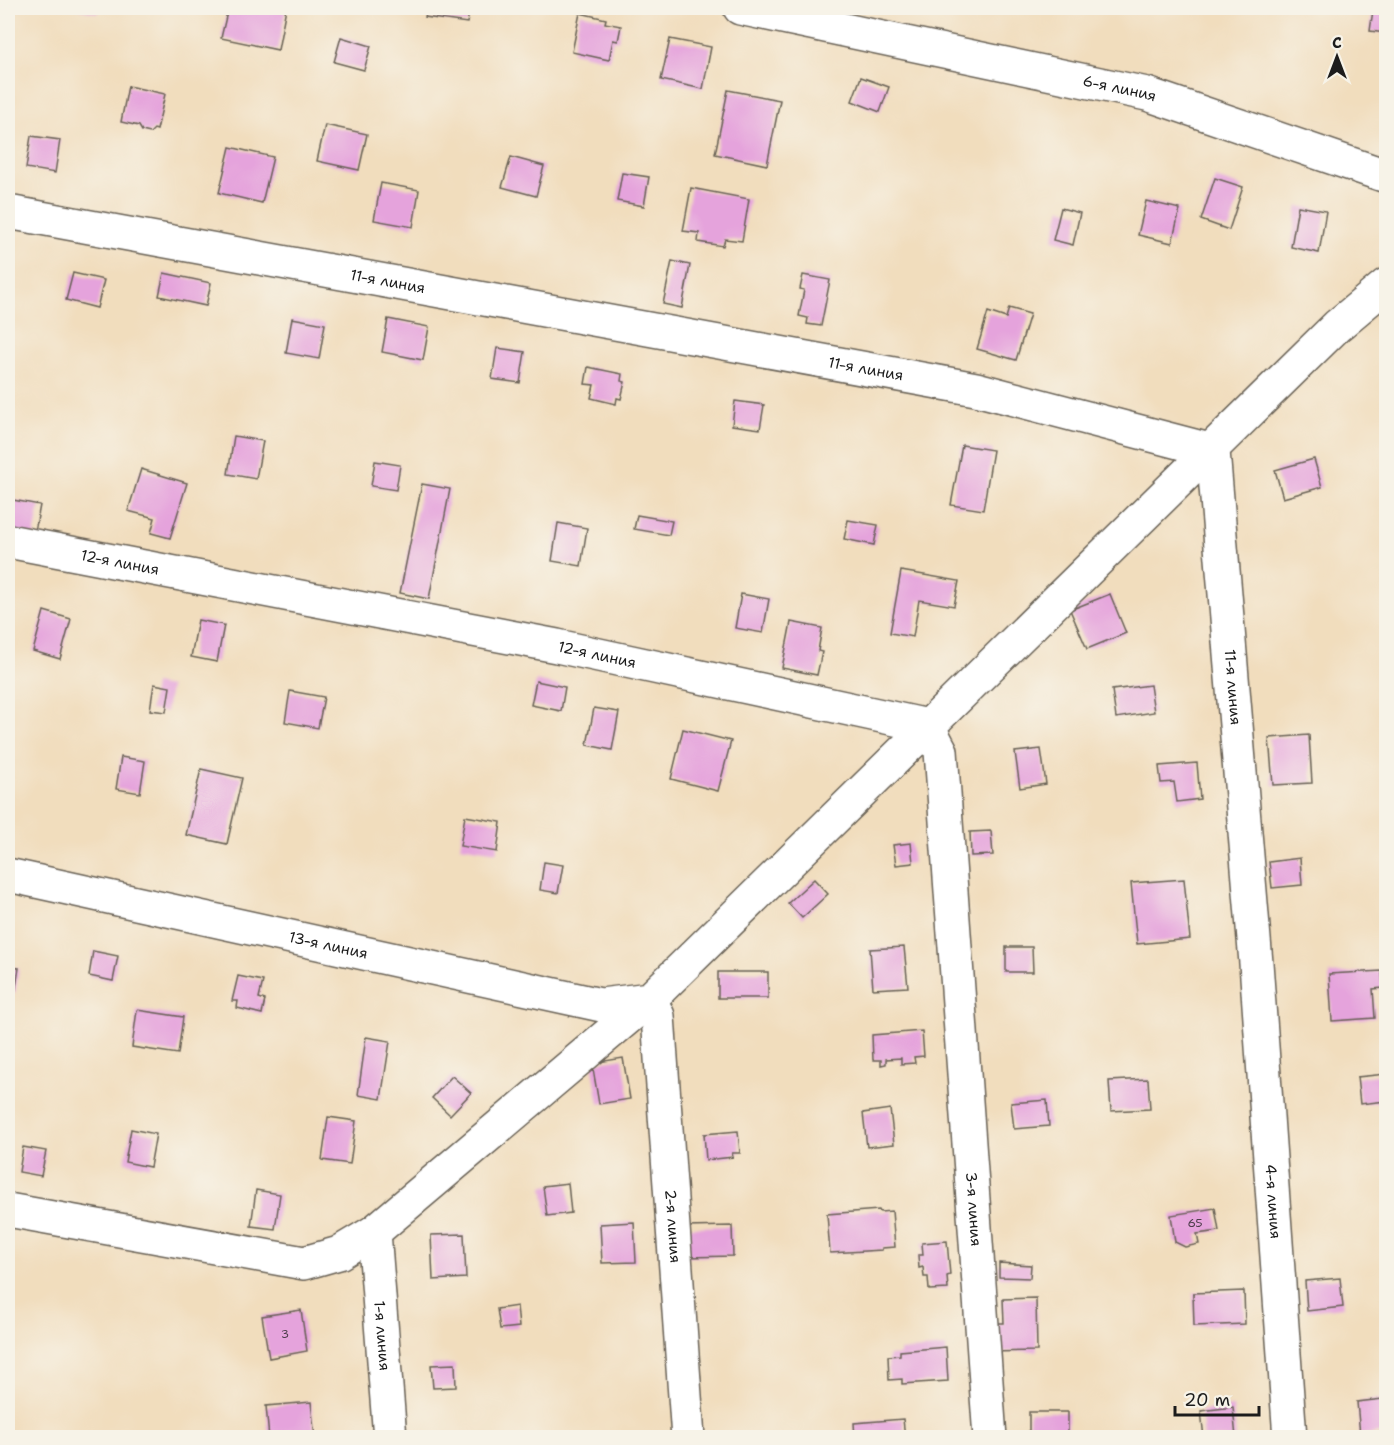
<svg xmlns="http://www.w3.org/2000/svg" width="1394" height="1445" viewBox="0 0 1394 1445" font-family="'Shantell Sans',sans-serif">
  <rect width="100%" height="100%" fill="#f7f3e8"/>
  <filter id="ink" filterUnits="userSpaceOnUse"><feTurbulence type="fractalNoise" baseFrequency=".0167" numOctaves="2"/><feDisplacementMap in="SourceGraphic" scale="12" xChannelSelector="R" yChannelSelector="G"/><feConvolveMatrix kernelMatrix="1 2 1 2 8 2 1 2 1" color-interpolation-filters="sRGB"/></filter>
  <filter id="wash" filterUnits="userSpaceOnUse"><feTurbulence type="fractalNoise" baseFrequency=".008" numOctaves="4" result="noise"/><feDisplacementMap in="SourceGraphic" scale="24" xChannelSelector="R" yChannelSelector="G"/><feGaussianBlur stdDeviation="1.35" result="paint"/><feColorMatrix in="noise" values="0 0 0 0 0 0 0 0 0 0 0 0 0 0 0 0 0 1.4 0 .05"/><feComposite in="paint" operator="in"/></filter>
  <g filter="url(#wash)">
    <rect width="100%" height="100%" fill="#f1ddbd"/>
    <g id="blocks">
      <g fill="#e5a3dc">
        <path d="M228,8H286L278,50L221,38Z"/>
        <path d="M427,8H470L467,23L425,17Z"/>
        <path d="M78,9V8H99L98,13Z"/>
        <path d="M1373,10L1386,12V33L1370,31Z"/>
        <path d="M580,13L606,19L605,23L621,26L618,41L613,40L609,60L572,52Z"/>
        <path d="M341,37L371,46L364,70L334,62Z"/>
        <path d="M670,39L711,47L703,89L661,80Z"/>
        <path d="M861,77L889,87L880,112L852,101Z"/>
        <path d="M128,86L165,94L157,130L154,129L150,133L142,131L139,126L121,122Z"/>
        <path d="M728,90L780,100L767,165L715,154Z"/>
        <path d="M325,125L367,134L359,170L317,161Z"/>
        <path d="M31,136L60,140L55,173L26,168Z"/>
        <path d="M230,147L273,157L262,203L219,193Z"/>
        <path d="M511,157L544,166L536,196L502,187Z"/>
        <path d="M622,173L649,177L644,206L617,201Z"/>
        <path d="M1215,178L1243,187L1229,230L1201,220Z"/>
        <path d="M381,183L419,190L413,227L374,220Z"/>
        <path d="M691,188L749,199L742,241L725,239L723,246L698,242L699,233L683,231Z"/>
        <path d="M1146,201L1180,209L1172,243L1138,235Z"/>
        <path d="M1298,206L1326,211L1319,253L1291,247Z"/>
        <path d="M1061,208L1080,213L1073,245L1053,240Z"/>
        <path d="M672,261L690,265L682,308L663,304Z"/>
        <path d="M73,273L104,280L97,308L66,300Z"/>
        <path d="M164,273L211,283L206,306L159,296Z"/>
        <path d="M803,275L830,280L821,326L807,324L808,318L799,316L804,290L800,289Z"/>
        <path d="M1009,308L1030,314L1016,360L977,349L988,312L1006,318Z"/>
        <path d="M292,318L325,324L319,359L286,353Z"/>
        <path d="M388,319L429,327L423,360L382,352Z"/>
        <path d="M497,348L525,352L520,383L492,379Z"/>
        <path d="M588,367L622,374L621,381L625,382L621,399L617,398L616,404L591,398L594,385L585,384Z"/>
        <path d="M735,401L764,405L760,429L732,425Z"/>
        <path d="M234,436L263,441L256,479L228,474Z"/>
        <path d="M962,445L993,450L983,510L951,505Z"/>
        <path d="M1314,459L1322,487L1283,498L1275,470Z"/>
        <path d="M375,461L400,465L396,490L371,486Z"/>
        <path d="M141,469L187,483L170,538L151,533L155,518L128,511Z"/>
        <path d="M422,484L450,489L429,599L400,593Z"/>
        <path d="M13,500L40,505L34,537L8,532Z"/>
        <path d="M637,515L672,521L669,535L634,529Z"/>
        <path d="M848,520L878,525L874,545L844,539Z"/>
        <path d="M558,523L587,528L581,566L552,561Z"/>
        <path d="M901,571L959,581L954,606L919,600L913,637L890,633Z"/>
        <path d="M741,594L769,599L763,633L735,628Z"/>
        <path d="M1110,594L1126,633L1087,649L1070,610Z"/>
        <path d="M44,611L71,619L60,659L33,651Z"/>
        <path d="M198,620L224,625L217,662L191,657Z"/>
        <path d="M791,622L822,628L818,651L822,652L817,675L782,668Z"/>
        <path d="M536,681L565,687L561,711L531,705Z"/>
        <path d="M154,684L170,687L166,712L150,710Z"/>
        <path d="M1150,685L1154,712L1116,718L1112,690Z"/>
        <path d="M290,691L324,697L318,728L285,722Z"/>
        <path d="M594,708L619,712L612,750L587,745Z"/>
        <path d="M683,729L731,741L718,791L671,779Z"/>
        <path d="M1309,735L1312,783L1273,785L1269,738Z"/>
        <path d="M1041,749L1046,784L1020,788L1015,752Z"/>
        <path d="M121,757L145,761L140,793L116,789Z"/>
        <path d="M1197,763L1200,799L1177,802L1174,782L1161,783L1159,766Z"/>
        <path d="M201,769L242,778L227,844L186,835Z"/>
        <path d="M465,816L501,822L497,852L460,846Z"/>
        <path d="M991,831L993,855L971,856L970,832Z"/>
        <path d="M911,843L913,863L896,865L893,845Z"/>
        <path d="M1300,858L1302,885L1272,888L1269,862Z"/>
        <path d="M544,862L563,865L558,893L540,890Z"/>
        <path d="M814,879L828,894L802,918L788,903Z"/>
        <path d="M1184,879L1190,939L1137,944L1131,883Z"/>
        <path d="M904,947L908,987L873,989L870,949Z"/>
        <path d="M1006,947H1032L1033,972H1006Z"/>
        <path d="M93,951L118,956L113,981L89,976Z"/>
        <path d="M8,967L19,968L15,993L8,992Z"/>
        <path d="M1382,971L1383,988L1373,989L1375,1018L1332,1021L1329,974Z"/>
        <rect x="718" y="972" width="50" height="26"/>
        <path d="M238,976L263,981L259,998L265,1000L262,1014L237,1008L238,1001H232Z"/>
        <path d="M137,1010L183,1017L178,1054L132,1047Z"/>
        <path d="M922,1031L924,1056L914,1057L915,1063L901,1064V1058L886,1059V1064L881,1065V1060H873L872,1035Z"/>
        <path d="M366,1037L390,1041L381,1099L358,1095Z"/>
        <path d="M623,1058L630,1099L599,1104L592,1063Z"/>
        <path d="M1386,1074V1101L1360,1104L1357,1077Z"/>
        <path d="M452,1076L471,1093L450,1115L432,1098Z"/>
        <path d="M1148,1079L1150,1109L1111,1111L1109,1081Z"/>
        <path d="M1047,1100L1049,1126L1014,1129L1011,1103Z"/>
        <path d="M890,1109L894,1144L867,1147L863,1113Z"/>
        <path d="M328,1117L356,1121L350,1164L322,1160Z"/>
        <path d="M131,1129L156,1134L150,1167L125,1162Z"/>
        <path d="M738,1131L740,1153H732L733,1157L706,1160L704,1134Z"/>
        <path d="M23,1147L46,1151L41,1176L19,1172Z"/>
        <path d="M568,1183L571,1213L547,1216L543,1186Z"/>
        <path d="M256,1190L280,1194L275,1229L251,1226Z"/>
        <path d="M1215,1208L1219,1231L1197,1234L1199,1244L1185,1247L1175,1242L1171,1215Z"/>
        <path d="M879,1210L880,1212L892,1211L895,1247L882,1248V1250L830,1253L827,1214Z"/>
        <path d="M634,1222L636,1262L602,1263L600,1224Z"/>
        <path d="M732,1226L733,1256L687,1257L686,1227Z"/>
        <path d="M464,1234L466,1278L433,1280L431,1235Z"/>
        <path d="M947,1241L950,1275L947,1276L948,1289L929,1290L928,1277H924L923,1267L919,1268L918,1255H923L922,1243Z"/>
        <path d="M999,1263L1031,1265L1030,1278L999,1277Z"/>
        <path d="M1340,1278L1343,1307L1307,1311L1305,1281Z"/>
        <path d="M1244,1291L1245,1324L1194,1326L1193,1293Z"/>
        <path d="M1036,1298L1037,1351L990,1352L989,1323H1004L1003,1299Z"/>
        <path d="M517,1306L519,1327L500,1329L497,1309Z"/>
        <path d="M301,1310L307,1351L269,1358L262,1316Z"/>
        <path d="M946,1347L948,1381L902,1384V1379L889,1380L888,1356L900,1355V1351Z"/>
        <path d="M455,1364L456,1387L433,1388L431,1365Z"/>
        <path d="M1383,1399L1386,1401L1385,1432L1360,1435L1357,1402Z"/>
        <path d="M311,1402L315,1438H269L266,1406Z"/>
        <path d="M1233,1407L1236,1438H1204L1201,1411Z"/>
        <rect x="1029" y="1412" width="39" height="26"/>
        <path d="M903,1419L905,1438H855L854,1423Z"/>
      </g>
    </g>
  </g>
  <g filter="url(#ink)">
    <use href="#blocks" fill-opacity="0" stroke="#676054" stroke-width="1.5"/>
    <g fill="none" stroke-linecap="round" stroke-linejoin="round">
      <defs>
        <g id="minor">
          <path id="s1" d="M740,8L1147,94L1386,176"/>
          <path id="s2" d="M8,212L976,389L1213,451L1256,963L1290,1438"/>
          <path id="s3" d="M8,541L557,646L928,726L941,751L990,1438"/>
          <path id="s4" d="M8,875L601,1005L650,999L658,1016L688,1438"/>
          <path d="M8,1210L304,1263L339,1253L374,1232L650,999L1337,326L1386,285"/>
          <path id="s5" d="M374,1232L390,1438"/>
        </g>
      </defs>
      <use href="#minor" stroke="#676054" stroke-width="36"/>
      <use href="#minor" stroke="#fff" stroke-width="33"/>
    </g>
  </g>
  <g text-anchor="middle" stroke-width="4.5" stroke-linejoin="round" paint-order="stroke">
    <g font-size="12" fill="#4e3e4c">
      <text x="1195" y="1227">65</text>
      <text x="285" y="1338">3</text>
    </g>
    <g font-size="15" fill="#1c1c1c" stroke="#f7f3e8">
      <text dy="5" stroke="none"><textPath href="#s1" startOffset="388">6-я линия</textPath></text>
      <text dy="5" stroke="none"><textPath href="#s2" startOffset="386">11-я линия</textPath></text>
      <text dy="5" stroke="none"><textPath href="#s2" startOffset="872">11-я линия</textPath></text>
      <text dy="5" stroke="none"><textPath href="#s3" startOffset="114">12-я линия</textPath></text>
      <text dy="5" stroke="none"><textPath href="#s3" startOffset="600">12-я линия</textPath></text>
      <text dy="5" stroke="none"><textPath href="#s2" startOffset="1466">11-я линия</textPath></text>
      <text dy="5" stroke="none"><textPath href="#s4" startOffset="328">13-я линия</textPath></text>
      <text dy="5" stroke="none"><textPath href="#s2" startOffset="1982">4-я линия</textPath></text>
      <text dy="5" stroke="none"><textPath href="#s3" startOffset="1426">3-я линия</textPath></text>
      <text dy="5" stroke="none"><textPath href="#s4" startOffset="886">2-я линия</textPath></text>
      <text dy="5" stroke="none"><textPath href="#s5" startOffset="104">1-я линия</textPath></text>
    </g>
  </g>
  <rect width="1394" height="1445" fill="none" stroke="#f7f3e8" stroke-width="30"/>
  <g transform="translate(1337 57)" stroke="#f7f3e8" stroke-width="4.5" paint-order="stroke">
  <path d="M0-4.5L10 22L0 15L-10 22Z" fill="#1c1c1c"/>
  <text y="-9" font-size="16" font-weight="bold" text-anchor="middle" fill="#1c1c1c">С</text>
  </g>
  <path d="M1175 1406v9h84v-9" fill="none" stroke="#1c1c1c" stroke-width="3"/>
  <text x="1184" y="1406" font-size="18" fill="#1c1c1c" stroke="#f7f3e8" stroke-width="4.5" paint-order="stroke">20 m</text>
</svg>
